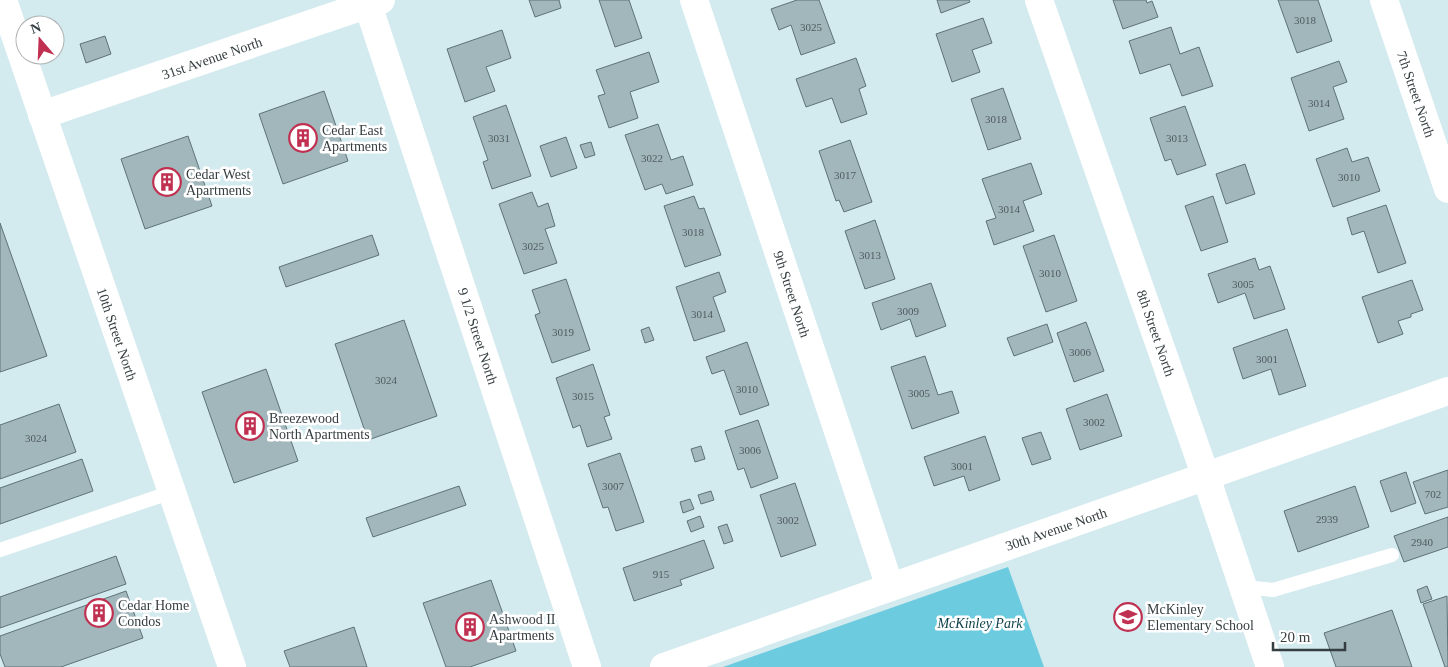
<svg xmlns="http://www.w3.org/2000/svg" width="1448" height="667" viewBox="0 0 1448 667" font-family="Georgia,serif">
  <rect width="100%" height="100%" fill="#d3eaef"/>
  <path fill="#6ccbde" d="M1008,567L1044,667H723Z"/>
  <g fill="#a1b7bb" stroke="#5e7277">
    <path d="M529,0H559L561,8L535,17Z"/>
    <path d="M599,0H629L642,38L615,47Z"/>
    <path d="M797,0H819L835,43L801,55L791,25L779,30L771,9Z"/>
    <path d="M937,0H969L970,2L941,13Z"/>
    <path d="M1113,0H1146L1147,3L1152,1L1158,17L1123,29Z"/>
    <path d="M1278,0H1318L1332,41L1297,53Z"/>
    <path d="M983,18L992,43L972,50L980,72L952,82L936,34Z"/>
    <path d="M1171,27L1180,54L1199,47L1213,86L1182,96L1170,64L1140,74L1129,41Z"/>
    <path d="M502,30L511,58L486,67L495,91L465,102L447,49Z"/>
    <path d="M105,36L111,54L86,63L80,44Z"/>
    <path d="M649,52L659,82L630,92L638,118L609,128L598,96L605,94L596,70Z"/>
    <path d="M856,58L866,86L859,89L867,114L841,123L832,98L806,107L796,79Z"/>
    <path d="M1339,61L1347,82L1333,87L1344,119L1309,131L1291,78Z"/>
    <path d="M1003,88L1021,139L988,150L971,99Z"/>
    <path d="M324,91L348,161L283,184L259,114Z"/>
    <path d="M506,105L531,176L492,189L483,162L488,160L473,117Z"/>
    <path d="M1185,106L1206,165L1177,175L1171,159L1165,161L1150,118Z"/>
    <path d="M658,124L671,160L683,156L693,185L666,194L662,184L645,190L625,135Z"/>
    <path d="M188,136L212,206L145,229L121,159Z"/>
    <path d="M566,137L577,168L551,177L540,146Z"/>
    <path d="M850,140L872,202L844,212L839,200L836,201L819,151Z"/>
    <path d="M591,142L595,155L585,158L580,145Z"/>
    <path d="M1347,148L1352,162L1368,157L1380,191L1333,207L1316,159Z"/>
    <path d="M1031,163L1042,194L1023,201L1034,231L994,245L986,221L996,218L982,179Z"/>
    <path d="M1245,164L1255,194L1226,204L1216,174Z"/>
    <path d="M532,192L538,207L548,203L555,226L545,229L557,263L524,274L499,204Z"/>
    <path d="M694,196L699,209L704,208L721,255L685,267L664,206Z"/>
    <path d="M1213,196L1228,242L1201,251L1185,206Z"/>
    <path d="M1386,205L1406,263L1378,273L1364,231L1352,235L1347,218Z"/>
    <path d="M875,220L895,279L865,289L845,231Z"/>
    <path d="M0,223L47,356L0,372Z"/>
    <path d="M372,235L379,255L286,287L279,267Z"/>
    <path d="M1054,235L1077,301L1046,312L1023,246Z"/>
    <path d="M1255,258L1259,270L1270,266L1285,309L1254,319L1245,293L1218,303L1208,274Z"/>
    <path d="M719,272L726,292L713,297L725,331L694,341L676,287Z"/>
    <path d="M566,279L590,350L552,363L535,315L540,313L532,290Z"/>
    <path d="M1412,280L1423,310L1411,314V317L1398,321L1403,334L1378,343L1362,297Z"/>
    <path d="M931,283L946,326L916,337L910,319L881,330L872,303Z"/>
    <path d="M404,320L437,416L368,440L335,344Z"/>
    <path d="M1086,322L1104,371L1074,382L1057,333Z"/>
    <path d="M1047,324L1053,342L1014,356L1007,338Z"/>
    <path d="M649,327L654,340L645,343L641,330Z"/>
    <path d="M1287,329L1306,386L1279,395L1271,369L1243,379L1233,348Z"/>
    <path d="M747,342L769,405L740,415L724,370L712,374L706,357Z"/>
    <path d="M925,356L938,395L952,391L959,413L912,429L891,367Z"/>
    <path d="M593,364L610,415L604,417L612,439L587,447L580,425L573,428L556,378Z"/>
    <path d="M266,369L298,461L234,483L202,392Z"/>
    <path d="M1107,394L1122,436L1080,450L1066,409Z"/>
    <path d="M59,404L76,452L0,479V425Z"/>
    <path d="M758,420L778,478L751,488L744,468L738,470L725,431Z"/>
    <path d="M1041,432L1051,459L1032,465L1022,438Z"/>
    <path d="M985,436L1000,480L969,491L964,476L934,486L924,457Z"/>
    <path d="M701,446L705,459L695,462L691,449Z"/>
    <path d="M620,453L644,522L616,531L608,507L603,508L588,464Z"/>
    <path d="M82,459L93,491L0,524V488Z"/>
    <path d="M1448,470V507L1425,514L1413,482Z"/>
    <path d="M1406,472L1416,503L1391,512L1380,481Z"/>
    <path d="M795,483L816,545L781,557L760,495Z"/>
    <path d="M459,486L466,505L373,537L366,518Z"/>
    <path d="M1355,486L1369,527L1298,552L1284,511Z"/>
    <path d="M711,491L714,500L701,504L698,495Z"/>
    <path d="M690,499L694,509L683,513L680,502Z"/>
    <path d="M700,516L704,527L691,532L687,521Z"/>
    <path d="M1448,517V547L1404,562L1394,536Z"/>
    <path d="M727,524L733,541L724,544L718,527Z"/>
    <path d="M704,540L714,568L680,580L682,585L634,601L623,568Z"/>
    <path d="M116,556L126,584L0,628V597Z"/>
    <path d="M491,580L516,651L470,667H446L423,603Z"/>
    <path d="M1427,586L1432,599L1421,603L1417,590Z"/>
    <path d="M126,591L143,638L61,667H5L0,654V636Z"/>
    <path d="M1447,596L1448,667H1445L1423,604Z"/>
    <path d="M1392,610L1412,667H1336L1324,633Z"/>
    <path d="M354,627L367,667H290L284,651Z"/>
  </g>
  <g fill="none" stroke-linecap="round" stroke-linejoin="round">
    <g stroke="#fff" stroke-width="14">
      <path d="M0,550L172,492"/>
      <path d="M1244,587L1273,590L1392,555"/>
    </g>
    <g stroke="#fff" stroke-width="28">
      <path d="M3,0L232,667"/>
      <path d="M694,0L890,587"/>
      <path d="M1039,0L1206,477L1270,667"/>
      <path d="M1384,0L1448,189"/>
      <path d="M368,5L587,667"/>
      <path d="M42,115L381,0"/>
      <path d="M664,667L1448,391"/>
    </g>
  </g>
  <defs>
    <symbol id="building-ring" viewBox="-11 -11 22 22"><circle r="9.5" fill="#fff" stroke="#c03051" stroke-width="1.5"/><path d="M-4-6H4V6H1V3H-1V6H-4ZM-2.5-4.3h1.7v1.8h-1.7ZM.8-4.3h1.7v1.8H.8ZM-2.5-1h1.7V.8h-1.7ZM.8-1h1.7V.8H.8Z" fill="#c03051"/></symbol>
    <symbol id="school-ring" viewBox="-11 -11 22 22"><circle r="9.5" fill="#fff" stroke="#c03051" stroke-width="1.5"/><path d="M0-5L7-2L0 1L-7-2ZM-4 1L0 2.5L4 1V4Q0 6-4 4Z" fill="#c03051"/></symbol>
  </defs>
  <g fill-rule="evenodd">
    <use href="#building-ring" x="287" y="122" width="32" height="32"/>
    <use href="#building-ring" x="151" y="166" width="32" height="32"/>
    <use href="#building-ring" x="234" y="410" width="32" height="32"/>
    <use href="#building-ring" x="83" y="597" width="32" height="32"/>
    <use href="#school-ring" x="1112" y="601" width="32" height="32"/>
    <use href="#building-ring" x="454" y="611" width="32" height="32"/>
  </g>
  <g text-anchor="middle" stroke-width="5" stroke-linejoin="round" paint-order="stroke">
    <g font-size="11" fill="#505c5f">
      <text x="1305" y="24">3018</text>
      <text x="811" y="31">3025</text>
      <text x="1319" y="107">3014</text>
      <text x="996" y="123">3018</text>
      <text x="499" y="142">3031</text>
      <text x="1177" y="142">3013</text>
      <text x="652" y="162">3022</text>
      <text x="845" y="179">3017</text>
      <text x="1349" y="181">3010</text>
      <text x="1009" y="213">3014</text>
      <text x="693" y="236">3018</text>
      <text x="533" y="250">3025</text>
      <text x="870" y="259">3013</text>
      <text x="1050" y="277">3010</text>
      <text x="1243" y="288">3005</text>
      <text x="908" y="315">3009</text>
      <text x="702" y="318">3014</text>
      <text x="563" y="336">3019</text>
      <text x="1080" y="356">3006</text>
      <text x="1267" y="363">3001</text>
      <text x="386" y="384">3024</text>
      <text x="747" y="393">3010</text>
      <text x="919" y="397">3005</text>
      <text x="583" y="400">3015</text>
      <text x="1094" y="426">3002</text>
      <text x="36" y="442">3024</text>
      <text x="750" y="454">3006</text>
      <text x="962" y="470">3001</text>
      <text x="613" y="490">3007</text>
      <text x="1433" y="498">702</text>
      <text x="1327" y="523">2939</text>
      <text x="788" y="524">3002</text>
      <text x="1422" y="546">2940</text>
      <text x="661" y="578">915</text>
    </g>
    <g font-size="14" fill="#353e40" stroke="#fff">
      <text transform="translate(212 58) rotate(-19)" y="5">31st Avenue North</text>
      <text transform="translate(1416 94) rotate(71)" y="5">7th Street North</text>
      <text transform="translate(792 294) rotate(72)" y="5">9th Street North</text>
      <text transform="translate(1156 333) rotate(71)" y="5">8th Street North</text>
      <text transform="translate(117 334) rotate(71)" y="5">10th Street North</text>
      <text transform="translate(478 336) rotate(72)" y="5">9 1/2 Street North</text>
      <text transform="translate(1056 529) rotate(-19)" y="5">30th Avenue North</text>
    </g>
    <g font-size="14" fill="#353e40" stroke="#fff" text-anchor="start">
      <text x="322" y="135">Cedar East<tspan x="322" dy="16">Apartments</tspan></text>
      <text x="186" y="179">Cedar West<tspan x="186" dy="16">Apartments</tspan></text>
      <text x="269" y="423">Breezewood<tspan x="269" dy="16">North Apartments</tspan></text>
      <text x="118" y="610">Cedar Home<tspan x="118" dy="16">Condos</tspan></text>
      <text x="1147" y="614">McKinley<tspan x="1147" dy="16">Elementary School</tspan></text>
      <text x="489" y="624">Ashwood II<tspan x="489" dy="16">Apartments</tspan></text>
    </g>
    <g font-size="14" font-style="italic" fill="#0b3f49" stroke="#fff">
      <text x="980" y="628">McKinley Park</text>
    </g>
  </g>
  <g transform="translate(40 40) rotate(341)"><circle r="24" fill="#ffffff" stroke="#aeb2b3"/>
  <path d="M0-4L9 19L0 12L-9 19Z" fill="#c03051"/>
  <text y="-8" font-size="14" font-weight="bold" text-anchor="middle" fill="#353e40">N</text>
  </g>
  <path d="M1273 642v8h72v-8" fill="none" stroke="#353e40" stroke-width="2.5"/>
  <text x="1280" y="642" font-size="15" fill="#353e40" stroke="#ffffff" stroke-width="4" paint-order="stroke">20 m</text>
</svg>
